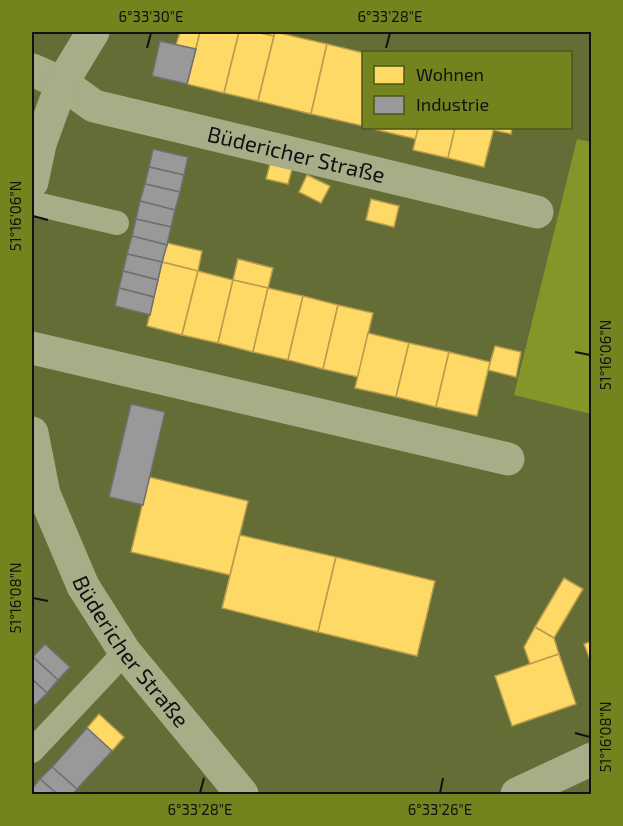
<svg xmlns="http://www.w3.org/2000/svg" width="623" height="826" viewBox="0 0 623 826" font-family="'Exo 2',sans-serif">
  <rect width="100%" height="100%" fill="#646d35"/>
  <path fill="#859629" d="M577,139L591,142V414L514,395Z"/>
  <g fill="#ffd966" stroke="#b89d4c" stroke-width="1.5">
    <path d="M180,32H200L196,49L176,45Z"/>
    <path d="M200,32H239L224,93L187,84Z"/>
    <path d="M239,32H256L274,36L258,101L224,93Z"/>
    <path d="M256,32H275L274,36Z"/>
    <path d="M275,32L327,44L311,114L258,101Z"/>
    <path d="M327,44L364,53L363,126L311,114Z"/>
    <path d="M369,128H418L416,139Z"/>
    <path d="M418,128H455L448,158L413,150Z"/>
    <path d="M455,128H494L484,167L448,158Z"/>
    <path d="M494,128H512L511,134L493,130Z"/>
    <path d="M270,164L292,169L288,184L266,179Z"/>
    <path d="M307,175L330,186L321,203L299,192Z"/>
    <path d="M371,199L399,206L394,227L366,220Z"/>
    <path d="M167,243L202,251L198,271L162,262Z"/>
    <path d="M238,259L273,268L268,288L233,280Z"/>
    <path d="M162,262L198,271L182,335L147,326Z"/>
    <path d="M198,271L233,280L218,343L182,335Z"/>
    <path d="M233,280L268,288L253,352L218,343Z"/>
    <path d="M268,288L303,296L288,360L253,352Z"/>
    <path d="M303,296L338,305L323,369L288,360Z"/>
    <path d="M338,305L373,313L358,377L323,369Z"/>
    <path d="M368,333L409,343L396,397L355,388Z"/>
    <path d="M409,343L449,352L436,407L396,397Z"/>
    <path d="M495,346L521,352L516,377L488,370Z"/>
    <path d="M449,352L490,362L477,416L436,407Z"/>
    <path d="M149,477L248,501L230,575L131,552Z"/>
    <path d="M240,535L336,557L318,632L222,608Z"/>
    <path d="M336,557L435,581L417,656L318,632Z"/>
    <path d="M564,578L583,589L554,638L535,627Z"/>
    <path d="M535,627L554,638L559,654L530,664L524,647Z"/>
    <path d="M592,641V665L584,644Z"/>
    <path d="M559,654L576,704L512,726L495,676Z"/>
    <path d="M99,714L124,737L112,751L87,728Z"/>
  </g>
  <g fill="#999" stroke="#707070" stroke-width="1.5">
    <path d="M160,41L196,49L187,84L152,76Z"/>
    <path d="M153,149L188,157L184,175L149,167Z"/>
    <path d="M149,167L184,175L180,192L145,184Z"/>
    <path d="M145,184L180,192L175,210L140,201Z"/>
    <path d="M140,201L175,210L171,227L136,219Z"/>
    <path d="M136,219L171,227L167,245L132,236Z"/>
    <path d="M132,236L167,245L162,262L127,254Z"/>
    <path d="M127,254L162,262L158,280L123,271Z"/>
    <path d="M123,271L158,280L154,297L119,288Z"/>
    <path d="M119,288L154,297L150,315L115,306Z"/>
    <path d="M131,404L165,412L143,505L109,497Z"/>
    <path d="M45,644L70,667L58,680L33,657Z"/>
    <path d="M33,657L58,680L47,693L32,679Z"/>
    <path d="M32,679L47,693L35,705L32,702Z"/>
    <path d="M87,728L112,751L77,789L52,767Z"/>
    <path d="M52,767L77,789L73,794H57L40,779Z"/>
    <path d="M40,779L57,794H32V789Z"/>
  </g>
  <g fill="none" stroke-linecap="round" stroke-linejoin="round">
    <g stroke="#a6ad87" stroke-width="24">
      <path d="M32,203L117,223"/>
      <path d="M32,751L125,652"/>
    </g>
    <g stroke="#a6ad87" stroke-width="33">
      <path id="s1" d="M32,70L62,83L94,106L537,212"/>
      <path d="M32,182L40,144L62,83L93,32"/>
      <path d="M32,348L508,459"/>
      <path id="s2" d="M32,433L44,494L83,586L125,652L242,794"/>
    </g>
    <path stroke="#a6ad87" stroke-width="33" d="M517,794L592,759"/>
  </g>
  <path fill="none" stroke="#111" stroke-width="2" d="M147,48L151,33M386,48L390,33M33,216L48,220M575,352L590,355M33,598L48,601M575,733L590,737M200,793L204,778M440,793L443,778"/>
  <g text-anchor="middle" stroke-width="6" stroke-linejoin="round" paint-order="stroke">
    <g font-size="22" fill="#111" stroke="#73841e">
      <text dy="8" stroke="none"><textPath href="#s1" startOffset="280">Büdericher Straße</textPath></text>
      <text dy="8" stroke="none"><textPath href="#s2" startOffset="243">Büdericher Straße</textPath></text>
    </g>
  </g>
  <rect width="623" height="826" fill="none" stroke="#73841e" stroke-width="66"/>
  <rect x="362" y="51" width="210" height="78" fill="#73841e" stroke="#4c5619" stroke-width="1.5"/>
  <rect x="374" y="66" width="30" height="18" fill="#ffd966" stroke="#4c5619" stroke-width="1.5"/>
  <text x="416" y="81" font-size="18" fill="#111111">Wohnen</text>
  <rect x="374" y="96" width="30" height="18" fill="#999999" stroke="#4c5619" stroke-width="1.5"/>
  <text x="416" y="111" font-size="18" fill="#111111">Industrie</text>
  <rect x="33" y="33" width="557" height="760" fill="none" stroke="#111" stroke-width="2"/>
  <g font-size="15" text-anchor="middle" fill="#111">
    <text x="151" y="22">6°33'30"E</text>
    <text x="390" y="22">6°33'28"E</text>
    <text transform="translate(16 216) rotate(-90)" y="5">51°16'06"N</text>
    <text transform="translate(606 355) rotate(-90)" y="5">51°16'06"N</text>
    <text transform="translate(16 598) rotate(-90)" y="5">51°16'08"N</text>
    <text transform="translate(606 737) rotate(-90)" y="5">51°16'08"N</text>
    <text x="200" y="815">6°33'28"E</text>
    <text x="440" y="815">6°33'26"E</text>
  </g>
</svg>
